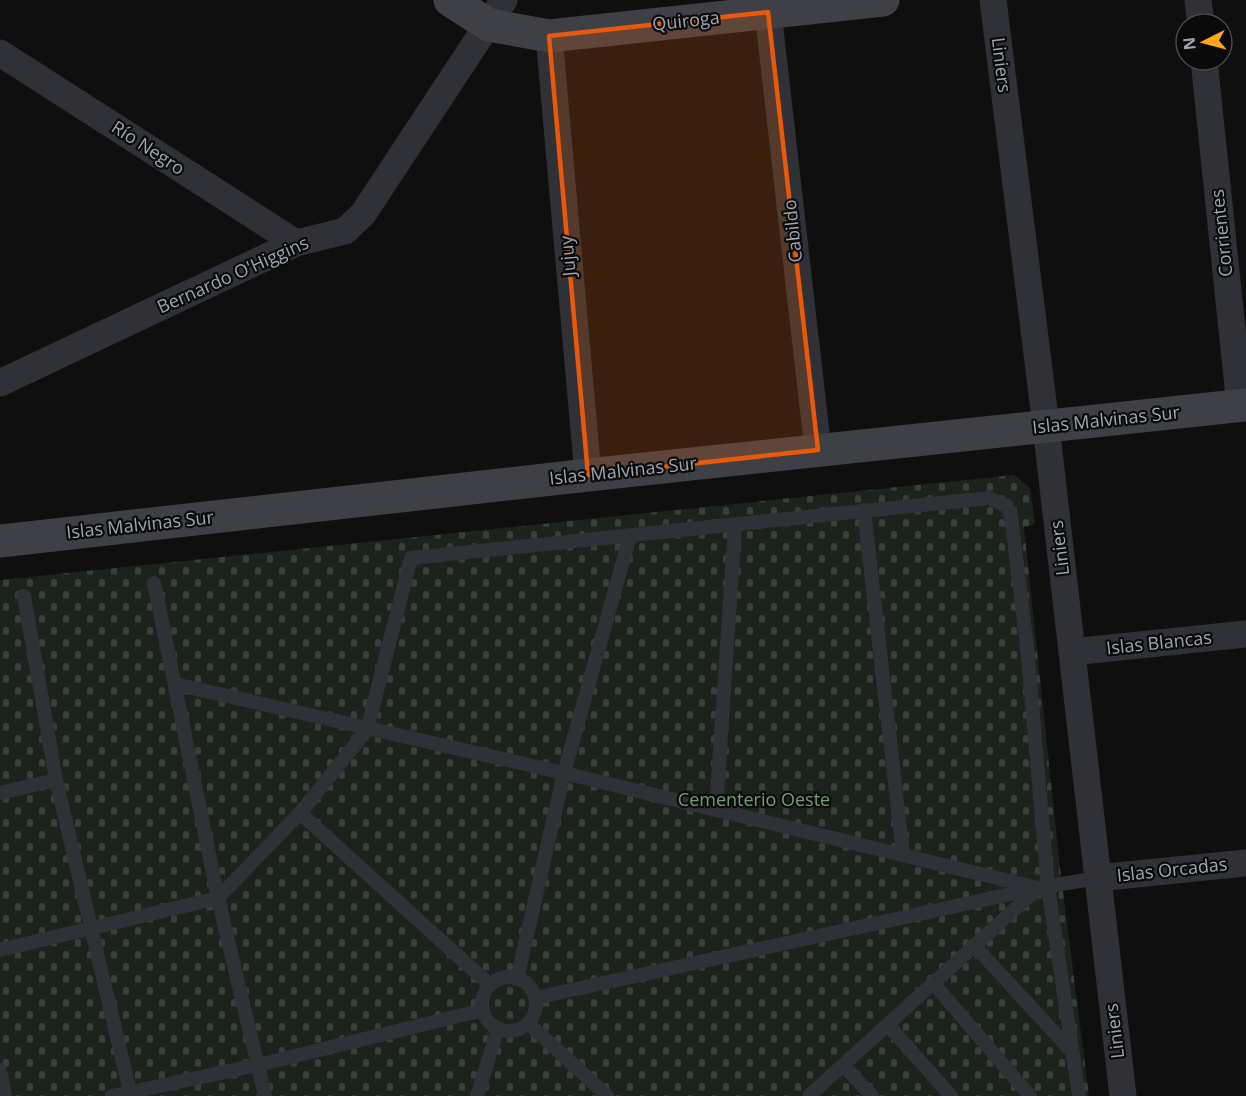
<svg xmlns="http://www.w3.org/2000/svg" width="1246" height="1096" viewBox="0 0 1246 1096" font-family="'Open Sans',sans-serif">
  <defs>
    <pattern id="cemetery-stones" width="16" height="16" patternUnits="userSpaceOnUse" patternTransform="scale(1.5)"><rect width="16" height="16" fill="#1b231c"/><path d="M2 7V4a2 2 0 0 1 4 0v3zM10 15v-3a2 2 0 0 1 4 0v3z" fill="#39403b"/></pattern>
  </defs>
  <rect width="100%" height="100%" fill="#0f0f10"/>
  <path fill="url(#cemetery-stones)" d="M1014,475L1030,488L1035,524L1024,527L1060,868L1089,1096H0V580Z"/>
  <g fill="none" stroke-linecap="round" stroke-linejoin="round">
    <g stroke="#303136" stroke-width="14">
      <path d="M864,510L903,855"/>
      <path d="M154,583L218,898L265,1096"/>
      <path d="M24,596L56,780L130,1092"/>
      <path d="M175,684L564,773L1038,888"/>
      <path d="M0,793L56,780"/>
      <path d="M716,810L735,526"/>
      <path d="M300,813L490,985"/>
      <path d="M974,945L1073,1053"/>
      <path d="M0,950L218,898L300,813L367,730L411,558L989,498L1007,506L1011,516L1027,647L1048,887L1079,1096"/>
      <circle cx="509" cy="1004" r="27"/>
      <path d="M517,979L564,773L630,536"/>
      <path d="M933,983L1030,1096"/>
      <path d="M535,998L1038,888L1097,878"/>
      <path d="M528,1023L607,1096"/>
      <path d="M888,1025L951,1096"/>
      <path d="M843,1065L872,1096"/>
      <path d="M0,1070L5,1096"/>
      <path d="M112,1096L258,1065L483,1010"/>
      <path d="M477,1096L498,1028"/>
      <path d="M809,1096L1037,889"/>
    </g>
    <g stroke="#303136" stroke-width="27">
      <path d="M993,0L1046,426L1123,1096"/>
      <path d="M1198,0L1201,24"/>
      <path d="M768,12L818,450"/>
      <path d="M549,36L588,475"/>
      <path d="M0,53L296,243"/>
      <path d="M1204,60L1240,406"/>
      <path d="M0,383L296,243L345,231L363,214L504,0"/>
      <path d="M1072,652L1246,634"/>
      <path d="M1097,878L1246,863"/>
    </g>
    <g stroke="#3e4046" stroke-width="33">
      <path d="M450,0L489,25L549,36L883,0"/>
      <path d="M0,541L588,475L1246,405"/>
    </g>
  </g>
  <path fill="#e8590c" fill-opacity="0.2" stroke="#e8590c" stroke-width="4.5" stroke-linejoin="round" d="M768,12L818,450L588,475L549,36Z"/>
  <g text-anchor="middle" stroke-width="4.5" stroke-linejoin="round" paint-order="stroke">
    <g font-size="18" fill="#9fa6b3" stroke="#0a0a0b">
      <text transform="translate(686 21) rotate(-6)" y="6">Quiroga</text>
      <text transform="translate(1001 65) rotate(83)" y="6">Liniers</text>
      <text transform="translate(148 148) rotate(33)" y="6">Río Negro</text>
      <text transform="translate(793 231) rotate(-96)" y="6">Cabildo</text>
      <text transform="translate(1222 233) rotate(-96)" y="6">Corrientes</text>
      <text transform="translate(568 256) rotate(-95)" y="6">Jujuy</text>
      <text transform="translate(233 275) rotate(-24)" y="6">Bernardo O'Higgins</text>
      <text transform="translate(1106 420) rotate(-6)" y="6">Islas Malvinas Sur</text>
      <text transform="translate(623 471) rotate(-6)" y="6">Islas Malvinas Sur</text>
      <text transform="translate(140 525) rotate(-6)" y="6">Islas Malvinas Sur</text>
      <text transform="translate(1060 548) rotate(-97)" y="6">Liniers</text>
      <text transform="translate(1159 643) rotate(-6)" y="6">Islas Blancas</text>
      <text transform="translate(1172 870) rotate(-6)" y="6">Islas Orcadas</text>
      <text transform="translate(1115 1031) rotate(-97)" y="6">Liniers</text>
    </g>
    <g font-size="18" fill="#749f75" stroke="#0a0a0b">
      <text x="754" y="806">Cementerio Oeste</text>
    </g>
  </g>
  <g transform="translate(1204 42) rotate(264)"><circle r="28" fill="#0a0a0b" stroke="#46484e" stroke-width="1.5"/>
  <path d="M0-4.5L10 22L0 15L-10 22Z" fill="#ffa919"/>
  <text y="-9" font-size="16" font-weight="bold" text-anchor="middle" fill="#9fa6b3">N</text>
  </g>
</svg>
